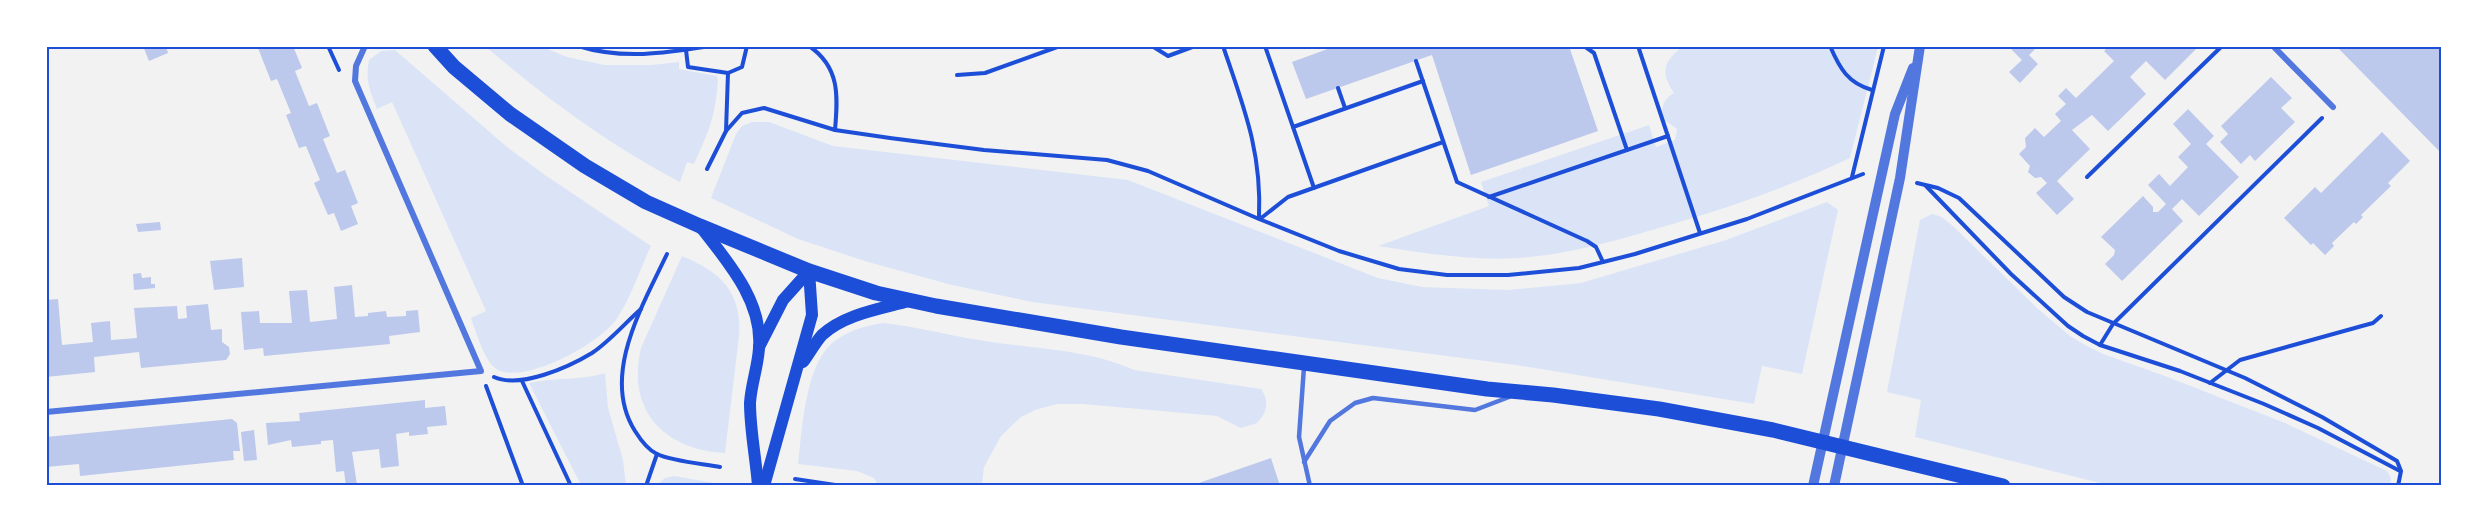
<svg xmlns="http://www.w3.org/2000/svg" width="2488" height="532" viewBox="0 0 2488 532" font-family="Figtree,sans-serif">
  <rect width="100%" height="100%" fill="#f2f2f2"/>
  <g fill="#dbe4f7">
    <path d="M486,47H543L567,57L605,65H651L679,62V69L717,76L718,81C715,118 709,131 694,164L687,162L680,182C609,145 546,98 486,47Z"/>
    <path d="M1682,47H1878L1850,158C1787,188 1720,211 1652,230C1608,243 1564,255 1518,258C1471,261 1424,253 1378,246L1489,206L1481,182L1649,125L1656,147L1675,140L1677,129L1664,120C1660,109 1663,99 1674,93C1660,72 1663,62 1682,47Z"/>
    <path d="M395,50L507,147L545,175L651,246C640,269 632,295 618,317C603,342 527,384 498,370C485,364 476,332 471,318L486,311L392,102L377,109C370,90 365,81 369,60L381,51Z"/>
    <path d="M752,122H769L833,146L1128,180L1378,278L1422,287L1507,290L1581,283L1726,240L1827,202L1838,210L1802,374L1762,366L1754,404L1516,365L1032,302L952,285L868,262L798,239L711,198L736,134L742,126Z"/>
    <path d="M1932,214L1942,217L1954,227L2037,308L2070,336L2085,345L2103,354L2165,376L2285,423L2387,471L2391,478L2390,485H2108L1915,437L1921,400L1887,392L1920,220Z"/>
    <path d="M682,256C720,272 742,291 739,336L725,453C664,450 626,410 641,348Z"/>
    <path d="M883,323C915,326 947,335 979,340C1030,349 1086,348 1134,370L1261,389C1270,401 1267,413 1257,423L1241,428L1217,416L1083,404H1057L1035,410L1021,417L1001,436L984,467L982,485H878L874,478L857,471L798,464C802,430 805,368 831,344C846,331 864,326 883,323Z"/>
    <path d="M605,373L608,408L623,460L626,485H581L529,383C554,377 581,381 605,373Z"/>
    <path d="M674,476L726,485H657L665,478Z"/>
  </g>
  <g fill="#bdc9ec">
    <path d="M143,46H166L168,53L149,61Z"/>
    <path d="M261,46H293L302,68L295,71L309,106L317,103L330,136L323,139L337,173L345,170L358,203L351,206L358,224L341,231L334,213L328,215L314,183L320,180L306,146L299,148L286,115L291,113L277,79L271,81L258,48Z"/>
    <path d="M1336,46H1569L1598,131L1471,175L1432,55L1306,99L1292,62Z"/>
    <path d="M2012,46H2038L2029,55L2038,64L2020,83L2009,72L2022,60L2010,48Z"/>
    <path d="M2109,46H2199L2165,80L2146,61L2130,77L2146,94L2108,131L2092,115L2072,130L2090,149L2057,181L2074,199L2057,215L2036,193L2047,183L2041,177L2035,178L2028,172L2030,166L2019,154L2026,147L2025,138L2035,128L2044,137L2061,121L2055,114L2066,104L2058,96L2066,88L2076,98L2114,61L2104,51Z"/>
    <path d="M2336,46H2442V154L2346,56Z"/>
    <path d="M2271,77L2292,98L2281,108L2295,122L2255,161L2250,155L2241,164L2220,142L2228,134L2221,126Z"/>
    <path d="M2188,109L2214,136L2206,144L2239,177L2199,216L2182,199L2172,209L2183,221L2122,281L2105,264L2114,255L2115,250L2101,237L2143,196L2153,207V212H2158L2166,204L2148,185L2159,174L2170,186L2188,167L2178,157L2191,144L2173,124Z"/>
    <path d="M2382,132L2410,161L2388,183L2391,186L2361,215L2363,217L2356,224L2354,222L2332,243L2334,246L2325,255L2313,243L2311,245L2284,218L2315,187L2321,193Z"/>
    <path d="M160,222L161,230L138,232L136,224Z"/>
    <path d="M242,258L244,287L214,290L210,261Z"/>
    <path d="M141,273L142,278L151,277V284H155V288L134,290L133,274Z"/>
    <path d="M352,285L355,317L368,316V313L386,311L387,317L406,316V311L418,310L420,332L389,336L390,344L264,356L263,348L244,350L241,312L259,311L260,323H292L289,291L307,290L310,322L337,319L334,287Z"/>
    <path d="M58,299L62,345L93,342L91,323L110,321L111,340L137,338L134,308L177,306L178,319L187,318L186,306L208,304L211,330L222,329V342L229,347L230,354L226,360L141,368L139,352L94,357L95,372L46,377L47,300Z"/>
    <path d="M425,400V408L445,406L447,425L427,427L428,434L409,436V432L396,434L399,466L381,468L379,449L352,452L357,485L346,486L344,471L336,472L333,440L321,441V444L292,447L291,440L268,445L266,423L300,421L299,413Z"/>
    <path d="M232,419L237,423L240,451H233L234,460L80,476L79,464L46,467V437Z"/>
    <path d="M254,430L257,460L244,461L241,432Z"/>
    <path d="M1271,458L1280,486H1193V485Z"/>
  </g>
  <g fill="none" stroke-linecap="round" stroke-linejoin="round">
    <g stroke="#1d4ed8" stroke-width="4">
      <path d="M328,46L339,70"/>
      <path d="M578,46C623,60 666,53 711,46"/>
      <path d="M809,46C840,67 838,96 835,130"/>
      <path d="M1152,46L1168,56L1195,46"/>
      <path d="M1223,46C1244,108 1262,152 1259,218"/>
      <path d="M1265,46L1293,127L1423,81"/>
      <path d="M1584,46L1594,53L1627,150"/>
      <path d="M1638,46L1700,233"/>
      <path d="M1830,46C1840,69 1848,83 1872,90"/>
      <path d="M686,50L688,67L728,73L742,67L747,46"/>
      <path d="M1416,61L1457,182L1587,241L1596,247L1603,262"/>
      <path d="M957,75L985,73L1060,46"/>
      <path d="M1338,88L1345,108"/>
      <path d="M1293,127L1314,188"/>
      <path d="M726,131L728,73"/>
      <path d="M707,169L726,131L742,113L764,108L835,130L890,138L984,150L1107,160L1148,171L1259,219L1339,251L1399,269L1447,275H1508L1579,268L1635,254L1747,219L1863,174"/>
      <path d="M1852,177L1884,46"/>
      <path d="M2087,177L2222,46"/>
      <path d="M1917,183L1938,188L1959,198L2064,297L2087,312L2245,378L2322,417L2397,461L2401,471L2398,486"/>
      <path d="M1926,186L2011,274L2068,326L2083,336L2100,345L2180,371L2264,404L2318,428L2400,471"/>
      <path d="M1489,197L1668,136"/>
      <path d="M1260,219L1288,197L1443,142"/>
      <path d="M667,254C643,305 600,376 635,431C640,439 648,450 657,454C671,461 704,464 720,467"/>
      <path d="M2100,345L2113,324L2322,118"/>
      <path d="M494,377C520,389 569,367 592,353C610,341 625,323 641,309"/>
      <path d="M522,381L571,486"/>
      <path d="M2210,383L2240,360L2362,326L2373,323L2381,316"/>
      <path d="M486,386L523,486"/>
      <path d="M795,479L842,486"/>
      <path d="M646,486L657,454"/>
    </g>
    <g stroke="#5277de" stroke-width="4.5">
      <path d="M1304,367L1299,437L1310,486"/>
      <path d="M1304,462L1330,421L1355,403L1373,398L1475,410L1509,397"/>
    </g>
    <g stroke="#5277de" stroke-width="6">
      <path d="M2273,46L2333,107"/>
      <path d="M46,412L481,371L355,81L356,66L365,46"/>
    </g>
    <g stroke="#5277de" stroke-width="10">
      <path d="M1813,486L1895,114L1913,68"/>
      <path d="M1834,486L1900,178L1920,46"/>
    </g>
    <g stroke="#1d4ed8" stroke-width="12">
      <path d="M700,226C727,261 763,301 759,348C758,366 751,385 750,403C750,430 756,459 758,486"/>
      <path d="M759,347L783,300L809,271"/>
      <path d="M803,362C809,354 815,343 822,335C845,314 880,309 909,301"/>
      <path d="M764,486L812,315L809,271"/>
    </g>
    <path stroke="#1d4ed8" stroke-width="15" d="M435,46L454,67L510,114L585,166L646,202L700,226L809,271L876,293L936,306L1121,337L1487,389L1553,395L1659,409L1773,430L2003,486"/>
  </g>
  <rect width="2488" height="532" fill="none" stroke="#ffffff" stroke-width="96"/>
  <rect x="48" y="48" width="2392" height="436" fill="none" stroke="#1d4ed8" stroke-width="2"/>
</svg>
